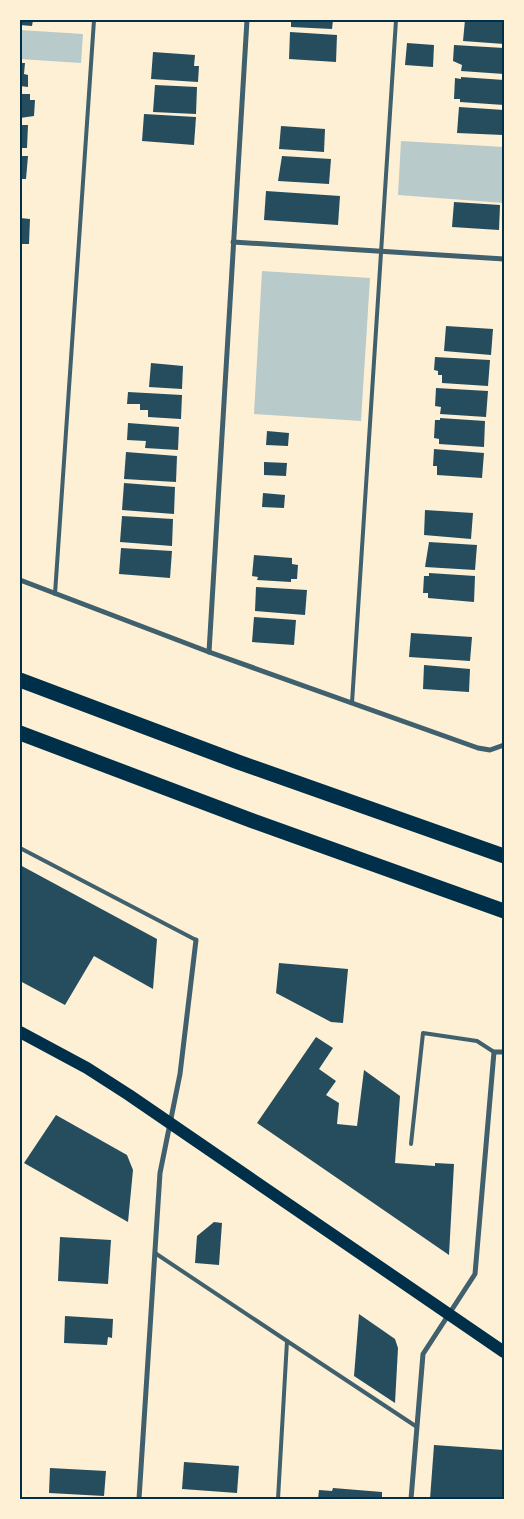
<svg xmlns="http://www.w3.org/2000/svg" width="524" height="1519" viewBox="0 0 524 1519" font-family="'Alegreya Sans',sans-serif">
  <rect width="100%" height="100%" fill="#fdf0d5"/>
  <g fill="#b9caca">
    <path d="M20,30L83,34L81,63L20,59Z"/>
    <path d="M401,141L504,147V203L398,195Z"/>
    <path d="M262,271L370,278L361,421L254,414Z"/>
  </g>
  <g fill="#264d5e">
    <path d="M20,20H33L32,26L20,25Z"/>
    <path d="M291,20H333L332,29L291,27Z"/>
    <path d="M465,20H504V44L463,41Z"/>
    <path d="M290,32L337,35L336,62L289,59Z"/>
    <path d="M407,43L434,45L433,67L405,65Z"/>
    <path d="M454,45L504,48V74L461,71L462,65L453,61Z"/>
    <path d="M153,52L195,55L194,66H199L198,82L151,79Z"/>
    <path d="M20,63H25L24,74L28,75V87L20,86Z"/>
    <path d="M461,77L504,80V105L460,102V99H454L455,78L461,79Z"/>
    <path d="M155,85L197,87L196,114L153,112Z"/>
    <path d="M20,94H30V100H35L34,116L20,118Z"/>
    <path d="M459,107L504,110L503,135L457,133Z"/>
    <path d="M144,114L196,117L194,145L142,141Z"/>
    <path d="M20,125H28L27,148H20Z"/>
    <path d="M281,126L325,129L324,152L279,149Z"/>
    <path d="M20,156H28L26,179H20Z"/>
    <path d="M282,156L331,159L329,184L278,181Z"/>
    <path d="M266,191L340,196L338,225L264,220Z"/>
    <path d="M454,202L500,205L499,230L452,227Z"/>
    <path d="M20,218L30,219L29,244H20Z"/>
    <path d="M20,260H22L21,275H20Z"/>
    <path d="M446,326L493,329L491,355L444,351Z"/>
    <path d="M435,357L490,360L488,386L442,383V375H438V371L434,370Z"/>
    <path d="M151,363L183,366L182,389L149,387Z"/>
    <path d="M436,388L488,391L486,417L440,414L441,407L435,406Z"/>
    <path d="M128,392L182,395L181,419L148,417V410H140V404H127Z"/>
    <path d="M440,418L485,421L484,447L439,444V439L434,438L435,420H440Z"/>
    <path d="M128,423L179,427L178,450L145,448L146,441L127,440Z"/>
    <path d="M267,431L289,433L288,446L266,445Z"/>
    <path d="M434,449L484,453L482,478L437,475V466H433Z"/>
    <path d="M126,452L177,456L176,482L124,479Z"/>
    <path d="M264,462L287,463L286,476L264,475Z"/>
    <path d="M124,483L175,487L174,514L122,510Z"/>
    <path d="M263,493L285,495L284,508L262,507Z"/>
    <path d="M425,510L473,513L471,539L424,535Z"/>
    <path d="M122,516L173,519L172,546L120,542Z"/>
    <path d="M429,542L477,545L475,570L425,567Z"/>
    <path d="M121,548L172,551L170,578L119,574Z"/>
    <path d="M254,555L292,558V564L298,565L297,579H291V582L257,580L258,577L252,576Z"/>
    <path d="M429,573L475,576L474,602L428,598V593H423L424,576H429Z"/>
    <path d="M256,587L307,590L305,615L255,611Z"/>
    <path d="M254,617L296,620L294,645L252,642Z"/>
    <path d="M411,633L472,637L470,661L409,657Z"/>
    <path d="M424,665L470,669L469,692L423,689Z"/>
    <path d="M20,865L157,939L153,989L94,956L65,1005L20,981Z"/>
    <path d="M279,963L348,969L343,1023L331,1022L276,993Z"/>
    <path d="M316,1037L333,1048L319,1069L336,1081L326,1095L339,1103L337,1124L357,1126L364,1070L400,1096L395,1163L435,1166V1163L454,1164L449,1255L257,1123Z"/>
    <path d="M56,1115L127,1155L133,1170L128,1222L24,1163Z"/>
    <path d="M214,1222L222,1223L219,1265L195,1263L197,1236Z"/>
    <path d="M60,1237L111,1240L108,1284L58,1281Z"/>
    <path d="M359,1314L395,1339L398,1348L395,1403L354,1376Z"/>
    <path d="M65,1316L113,1319L112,1338L108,1337L107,1345L64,1343Z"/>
    <path d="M434,1445L504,1450V1499H430Z"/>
    <path d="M184,1462L239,1466L237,1493L182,1489Z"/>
    <path d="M50,1468L106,1471L104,1496L49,1493Z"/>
    <path d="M333,1488L382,1492V1499H318L319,1490L332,1491Z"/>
  </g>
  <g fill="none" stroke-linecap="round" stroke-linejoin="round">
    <g stroke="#3f606c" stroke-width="4">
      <path d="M55,594L94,20"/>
      <path d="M352,703L396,20"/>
      <path d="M20,848L196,940"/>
      <path d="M411,1144L423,1033L477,1041L494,1052"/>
      <path d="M155,1253L287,1341"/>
      <path d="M278,1499L287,1341L417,1427"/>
    </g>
    <g stroke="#3f606c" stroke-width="5">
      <path d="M233,242L504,259"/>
      <path d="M20,580L209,652L478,748L490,750L504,745"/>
      <path d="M209,652L247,20"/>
      <path d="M139,1499L160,1173L180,1074L196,940"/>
      <path d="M411,1499L423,1354L475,1274L494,1052H504"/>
    </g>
    <path stroke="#003049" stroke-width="12" d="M20,1032L87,1068L129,1095L504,1352"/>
    <g stroke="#003049" stroke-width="15">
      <path d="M20,680L238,762L504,856"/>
      <path d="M20,733L253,821L504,911"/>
    </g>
  </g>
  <rect width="524" height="1519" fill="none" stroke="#fdf0d5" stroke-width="42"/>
  <rect x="21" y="21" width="482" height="1477" fill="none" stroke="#003049" stroke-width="2"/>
</svg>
